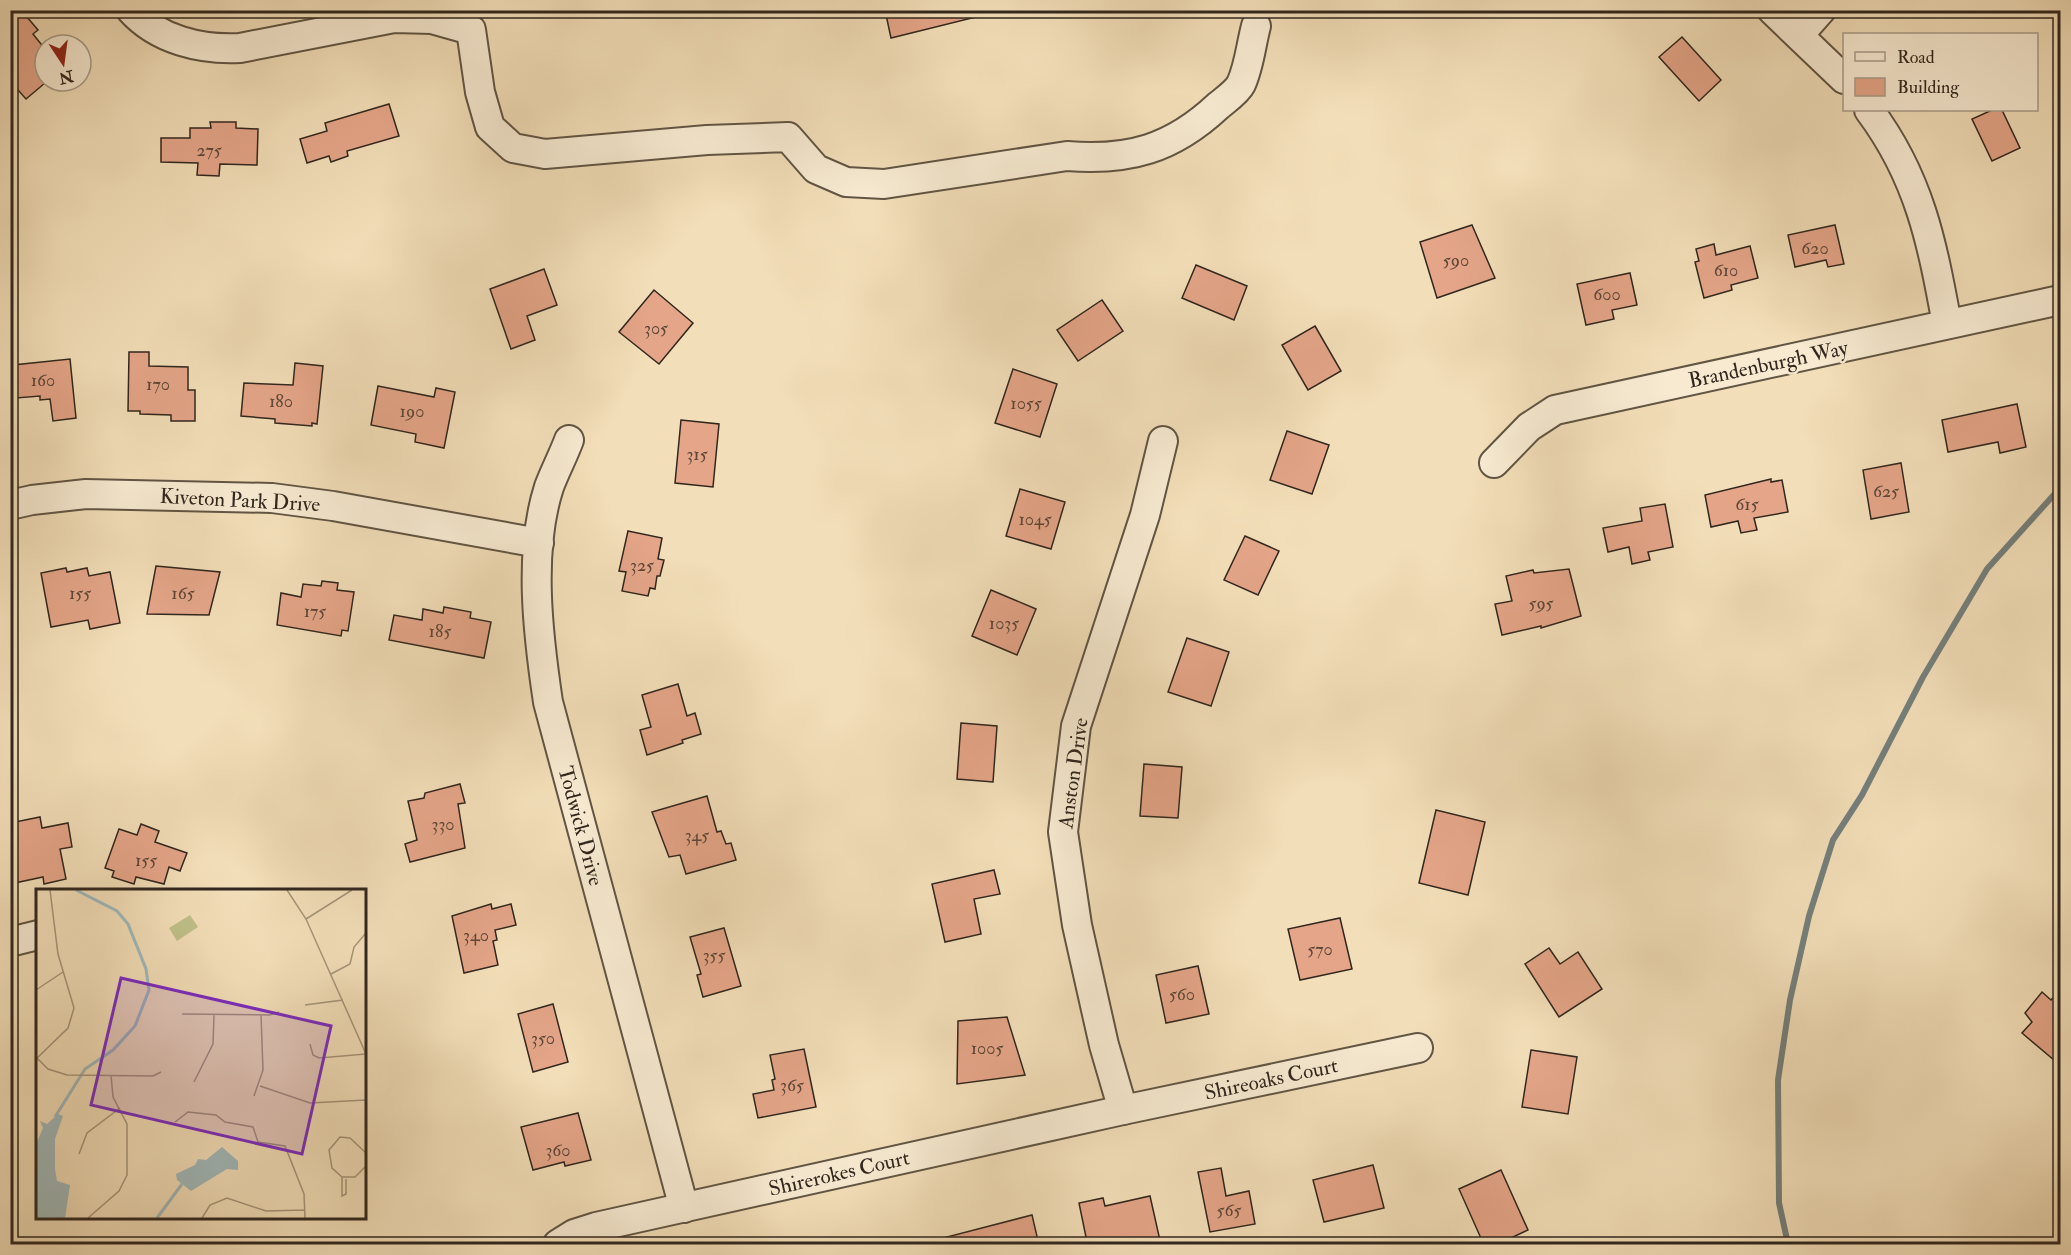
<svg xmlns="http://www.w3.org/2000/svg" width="2071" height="1255" viewBox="0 0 2071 1255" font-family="'IM FELL Double Pica',serif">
  <rect width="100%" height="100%" fill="#f2deb8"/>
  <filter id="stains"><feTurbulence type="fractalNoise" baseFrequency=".00333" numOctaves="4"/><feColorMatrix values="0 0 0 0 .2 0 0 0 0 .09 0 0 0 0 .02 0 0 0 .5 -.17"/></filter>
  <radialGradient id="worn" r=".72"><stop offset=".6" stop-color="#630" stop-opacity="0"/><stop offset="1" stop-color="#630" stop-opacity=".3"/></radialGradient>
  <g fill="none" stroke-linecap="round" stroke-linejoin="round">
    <path stroke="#747f7c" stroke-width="6" d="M1788,1244L1779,1203L1778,1080L1790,1000L1809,916L1833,840L1862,795L1923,677L1987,569L2060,488"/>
  </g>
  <g fill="#e4a588" stroke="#31271e" stroke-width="1.5">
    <path d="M21,10L38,30L33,34L45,49V83L26,99L10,81V19Z"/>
    <path d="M885,10H975L976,17L891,38Z"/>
    <path d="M1682,37L1721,80L1699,101L1659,57Z"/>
    <path d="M389,104L399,136L347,151L348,156L331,162L329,156L307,163L300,139L327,131L325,123Z"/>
    <path d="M1992,110H2002L2020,148L1992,161L1972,119Z"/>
    <path d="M210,122H236V128L258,129L257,165L220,164L219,176L197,175L198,163L161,162V138H190V128H211Z"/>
    <path d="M1472,225L1495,278L1437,298L1420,242Z"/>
    <path d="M1835,225L1844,264L1828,267L1826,260L1795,267L1788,235Z"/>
    <path d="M1714,244L1716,255L1750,246L1758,278L1731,285L1732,290L1704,298L1695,262L1699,261L1696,249Z"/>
    <path d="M1196,265L1247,286L1234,320L1182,298Z"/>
    <path d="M544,269L557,305L527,316L535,340L511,349L490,289Z"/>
    <path d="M1630,273L1637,305L1612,310L1614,319L1586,325L1577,284Z"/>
    <path d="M654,290L693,323L659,364L619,332Z"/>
    <path d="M1102,300L1123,331L1078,361L1057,330Z"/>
    <path d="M1315,326L1341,371L1308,390L1282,345Z"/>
    <path d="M129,352H149V366L188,367V390H195V421H171V415L140,414V411H128Z"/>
    <path d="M70,359L76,418L53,421L50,399L40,400V396L16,398L13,365Z"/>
    <path d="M295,363L323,366L317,424L312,423V426L275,423V419L241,416L244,383L293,385Z"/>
    <path d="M1013,369L1057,384L1040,437L995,423Z"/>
    <path d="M378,386L434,397L436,388L455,392L444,448L415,442L416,434L371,425Z"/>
    <path d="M2017,404L2026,447L2000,453L1998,442L1948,452L1942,420Z"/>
    <path d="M681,420L719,424L713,487L675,483Z"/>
    <path d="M1287,431L1329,445L1312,494L1270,480Z"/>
    <path d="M1901,463L1909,512L1871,519L1863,470Z"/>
    <path d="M1771,479V482L1782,480L1788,512L1754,518L1757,530L1741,533L1738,521L1711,527L1705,495Z"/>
    <path d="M1020,489L1065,502L1051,549L1006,536Z"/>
    <path d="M1665,504L1673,547L1648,552L1650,560L1632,564L1629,547L1608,552L1603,528L1642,521L1640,508Z"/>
    <path d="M628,531L662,538L658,559L664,560L660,576H657L655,589L650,588L648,596L622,591L626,572L619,571Z"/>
    <path d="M1245,536L1279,551L1258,595L1224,580Z"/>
    <path d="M156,566L220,572L209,615L147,614Z"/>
    <path d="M66,568L67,572L87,568L89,576L110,572L120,623L90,629L88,620L51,627L41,573Z"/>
    <path d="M1569,569L1581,616L1541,628V626L1502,635L1495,604L1512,601L1506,576L1533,570L1534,573Z"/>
    <path d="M322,581L338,583L337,590L354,592L348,631L342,630L341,636L277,625L281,593L301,597L303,584L321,586Z"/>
    <path d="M991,590L1036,609L1017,655L972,636Z"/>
    <path d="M444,607L471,612L470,618L491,622L484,658L389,640L394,615L422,620L423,609L443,613Z"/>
    <path d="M1187,638L1229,652L1211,706L1168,692Z"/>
    <path d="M678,684L687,716L695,713L701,734L682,740L683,743L647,755L640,730L651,727L642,695Z"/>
    <path d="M961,723L997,726L993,782L957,779Z"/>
    <path d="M1144,764L1182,767L1178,818L1140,816Z"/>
    <path d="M460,784L465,803L458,804L465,848L410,862L405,844L417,840L408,801L424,798L425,793Z"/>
    <path d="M707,796L717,832L721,831L726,844L731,843L736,860L686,874L680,855L669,857L652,812Z"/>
    <path d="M1436,810L1485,822L1468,895L1419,883Z"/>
    <path d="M40,817L42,828L68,823L72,847L60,849L66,879L44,884L43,877L10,884V823Z"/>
    <path d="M141,824L159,831L155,842L187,853L180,871L169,867L164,884L136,877L134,884L112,877L114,871L105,868L119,829L137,835Z"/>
    <path d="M994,870L1000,894L974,899L981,934L945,942L932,884Z"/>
    <path d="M491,904L492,909L511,904L516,925L495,930L497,940L493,941L498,965L464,973L452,916Z"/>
    <path d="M1340,918L1352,969L1300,980L1288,929Z"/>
    <path d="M724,928L741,986L703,997L697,975L701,974L690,937Z"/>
    <path d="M1549,948L1560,964L1578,952L1602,989L1559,1017L1525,964Z"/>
    <path d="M1198,966L1209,1014L1166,1023L1156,975Z"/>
    <path d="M2061,989V1066L2022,1033L2032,1022L2025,1013L2042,992L2051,1000Z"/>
    <path d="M553,1004L568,1062L533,1072L518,1014Z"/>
    <path d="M1007,1017L1025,1075L957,1084L958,1021Z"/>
    <path d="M804,1049L816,1107L758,1118L753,1094L774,1090L772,1080L775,1079L770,1055Z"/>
    <path d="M1531,1050L1577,1057L1568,1114L1522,1107Z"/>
    <path d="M578,1113L591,1160L565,1166L564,1162L533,1170L521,1127Z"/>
    <path d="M1373,1165L1384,1208L1324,1222L1313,1180Z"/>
    <path d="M1221,1168L1226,1196L1249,1191L1255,1224L1210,1232L1198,1172Z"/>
    <path d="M1501,1170L1528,1230L1496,1245H1484L1459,1189Z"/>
    <path d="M1150,1196L1161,1245H1103L1102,1239L1087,1242L1079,1203L1103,1198L1105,1206Z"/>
    <path d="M1032,1215L1039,1245H943V1238Z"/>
  </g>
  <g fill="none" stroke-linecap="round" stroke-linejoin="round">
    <defs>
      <g id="minor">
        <path d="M131,10C158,40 201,50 240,48L394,18L432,19L471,30L480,92L490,127L513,148L545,154L707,140L788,137L816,169L846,182L884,184L1067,156C1129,161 1172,149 1218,106C1225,100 1237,92 1241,84C1249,67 1251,45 1256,26"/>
        <path d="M1772,10L1844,79"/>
        <path d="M1799,35L1821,10"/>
        <path d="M1869,110C1920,178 1932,243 1947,324"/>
        <path d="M569,440C563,456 555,471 549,487C528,552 538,635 548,702L684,1208"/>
        <path d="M1494,463L1529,427L1555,410L2060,300"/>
        <path d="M10,505L32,500L86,494L272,498L333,506L539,543"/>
        <path d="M10,942L38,935"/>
        <path d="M1123,1110L1104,1045L1077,925L1063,832L1076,726L1145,515L1163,441"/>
        <path d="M558,1244L574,1234L596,1227L1123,1110L1418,1048"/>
      </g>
    </defs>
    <use href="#minor" stroke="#615544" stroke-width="32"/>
    <use href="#minor" stroke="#f7ead1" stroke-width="28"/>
  </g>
  <g text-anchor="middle" stroke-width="5" stroke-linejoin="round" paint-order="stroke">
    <g font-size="18" fill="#5e4638">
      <text x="209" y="156">275</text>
      <text x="1815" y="254">620</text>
      <text x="1456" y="266">590</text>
      <text x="1726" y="276">610</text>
      <text x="1607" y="300">600</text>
      <text x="656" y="334">305</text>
      <text x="43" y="386">160</text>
      <text x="158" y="390">170</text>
      <text x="281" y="407">180</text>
      <text x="1026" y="409">1055</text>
      <text x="412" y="417">190</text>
      <text x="697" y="460">315</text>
      <text x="1886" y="497">625</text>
      <text x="1747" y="510">615</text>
      <text x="1035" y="525">1045</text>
      <text x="642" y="571">325</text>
      <text x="80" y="599">155</text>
      <text x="183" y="599">165</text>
      <text x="1541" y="609">595</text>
      <text x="315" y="617">175</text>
      <text x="1004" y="629">1035</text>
      <text x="440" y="637">185</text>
      <text x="443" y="830">330</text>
      <text x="697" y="841">345</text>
      <text x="146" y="866">155</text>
      <text x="476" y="941">340</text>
      <text x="1320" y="955">570</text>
      <text x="714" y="961">355</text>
      <text x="1182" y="1000">560</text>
      <text x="543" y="1044">350</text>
      <text x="987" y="1054">1005</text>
      <text x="792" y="1091">365</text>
      <text x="558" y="1156">360</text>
      <text x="1229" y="1216">565</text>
    </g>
    <g font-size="21" fill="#31271e" stroke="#f7ead1">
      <text transform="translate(1768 364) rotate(-12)" y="7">Brandenburgh Way</text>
      <text transform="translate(240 500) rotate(3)" y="7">Kiveton Park Drive</text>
      <text transform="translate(1073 773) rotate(-82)" y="7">Anston Drive</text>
      <text transform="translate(581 826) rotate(75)" y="7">Todwick Drive</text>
      <text transform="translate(1271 1079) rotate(-12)" y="7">Shireoaks Court</text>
      <text transform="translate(839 1173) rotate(-13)" y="7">Shirerokes Court</text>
    </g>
  </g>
  <g transform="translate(36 889)">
    <rect width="330" height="330" fill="#f2deb8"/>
    <path d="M154,26L162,38L141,52L133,39Z" fill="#c0c08a"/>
    <path d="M22,225L27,227L19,250V280L21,292L34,296L29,329H0V255L7,239L4,232L11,235ZM186,258L202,272V281L191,280L155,302L141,291L140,285L159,276L162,270L170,271Z" fill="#a0b9ba"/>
    <path fill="none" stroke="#a0b9ba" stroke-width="3" d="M19,228L49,180L77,161L99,137L113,101L110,80L92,35L81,22L40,1M121,329L146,295"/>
    <path fill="none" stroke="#a5957a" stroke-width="1.5" d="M251,1L270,30L330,165M270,30L316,1M295,85L314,75L318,58L330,44M0,101L27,83M269,116L307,111M146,125L234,126L243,123M274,155L277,166L283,169L330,165M1,169L12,180L31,186L117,187L125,183M0,170L32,139L38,119L22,65L14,1M158,193L177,155L178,126M224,197L274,214L330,211M218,207L227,181L225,126M139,233L152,223L180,226L189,233L217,238L222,253L249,257L268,305L269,329M330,264L314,249L304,248L293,261L296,279L306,288H319L330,277M43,265L51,244L84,219M306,288V307L310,305V290M52,329L83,302L91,286V235L77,208L75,186M166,329L174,316L191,309L230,322L269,321"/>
    <path fill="#7b2cbf" fill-opacity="0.15" stroke="#7b2cbf" stroke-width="3" d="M85,89L295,137L266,265L55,216Z"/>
    <rect width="330" height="330" fill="none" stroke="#31271e" stroke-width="3"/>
  </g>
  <rect width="2071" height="1255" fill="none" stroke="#f2deb8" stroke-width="36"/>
  <rect x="12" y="12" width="2047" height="1231" fill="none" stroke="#31271e" stroke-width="3"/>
  <rect x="18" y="18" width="2035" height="1219" fill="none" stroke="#31271e" stroke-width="1.5"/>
  <rect x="1843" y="33" width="195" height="78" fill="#f7ead1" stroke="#a89c89" stroke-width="1.5"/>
  <rect x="1855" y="52" width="30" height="9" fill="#f7ead1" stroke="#a89c89" stroke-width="1.5"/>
  <text x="1897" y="63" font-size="18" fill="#31271e">Road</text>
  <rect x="1855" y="78" width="30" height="18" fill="#e4a588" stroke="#a89c89" stroke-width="1.5"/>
  <text x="1897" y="93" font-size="18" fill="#31271e">Building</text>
  <g transform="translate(63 63) rotate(167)"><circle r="28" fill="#f7ead1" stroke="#a89c89" stroke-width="1.5"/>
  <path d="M0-4.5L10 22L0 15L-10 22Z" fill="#8f2418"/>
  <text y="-9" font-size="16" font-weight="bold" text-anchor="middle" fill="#31271e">N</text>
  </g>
  <rect width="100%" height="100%" filter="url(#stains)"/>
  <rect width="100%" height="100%" fill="url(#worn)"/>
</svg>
